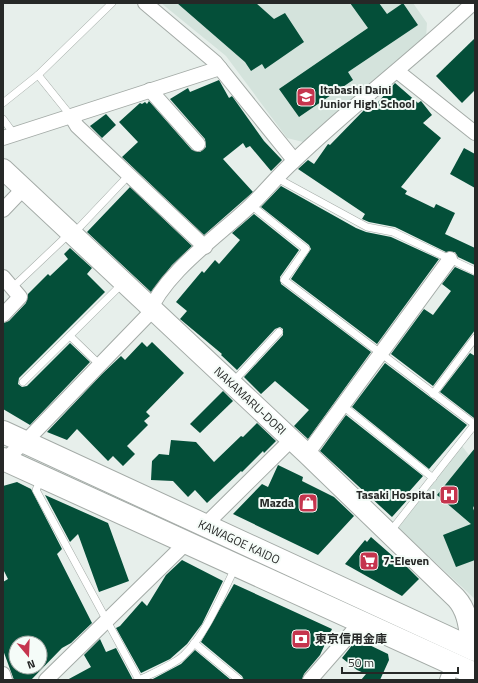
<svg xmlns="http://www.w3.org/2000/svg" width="478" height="683" viewBox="0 0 478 683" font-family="'Titillium Web','Noto Sans JP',sans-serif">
  <rect width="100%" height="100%" fill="#e7efeb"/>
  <g fill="#d4e3dc">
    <path d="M161,3H413L427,23L426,38L303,142L287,138L226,56Z"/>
    <path d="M462,446L475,463V599L398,528Z"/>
  </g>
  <g fill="#044f39" fill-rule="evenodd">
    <path d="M177,3H256L274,19L285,13L304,42L265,69L262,64L251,71L245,62Z"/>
    <path d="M350,3H379L387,14L403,3L418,25L348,72L353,80L299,117L279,89L368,28Z"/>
    <path d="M475,38V90L462,103L436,76Z"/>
    <path d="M219,80L229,98L232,96L264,141L282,160L271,171L250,146L246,148L243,143L223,159L253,192L204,235L122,157L138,142L119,122L140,103L142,104L145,102L147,104L149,101L192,150L200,152L206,147L205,139L170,99L188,88L190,92Z"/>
    <path d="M395,83L418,103L421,101L432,115L423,123L441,138L401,187L407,191L405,194L434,208L436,204L455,213L445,234L475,248V265L458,257L455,252H446L395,227L369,222L362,219L365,214L298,169L308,160L314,164L328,144L330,145L367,107L371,110Z"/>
    <path d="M106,114L116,125L102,138L90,126Z"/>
    <path d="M464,148L475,154V188L450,174Z"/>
    <path d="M281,186L356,228L366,232L391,237L439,259L377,344L291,279L311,249L309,245L261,207Z"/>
    <path d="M130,187L192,246L172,265L151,292L87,232Z"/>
    <path d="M254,214L299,250L280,277L281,284L371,352L308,439L294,426L309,410L275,381L261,394L244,377L283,335V329L280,327L275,329L237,370L221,355L222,354L180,319L187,311L176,302L202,271L204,273L215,260L219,264L240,240L232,233Z"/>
    <path d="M70,248L92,268L87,274L105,292L19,378L18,384L22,387L27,386L70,343L90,362L30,425L3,409V323L9,321L26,303L28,294L48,274L50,276L68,259L64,254Z"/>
    <path d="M455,267L475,276V330L433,386L391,354L424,309L433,315L451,291L442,284Z"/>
    <path d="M142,342L147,347L152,342L184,373L146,412L150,416L144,421L148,425L127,446L135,454L123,466L113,456L108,461L77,429L67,440L47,432L102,374L121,356L125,360Z"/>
    <path d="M470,353L475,356L474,418L440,392Z"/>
    <path d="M385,363L467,425L429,469L352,407Z"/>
    <path d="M223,391L233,401L200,433L190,424Z"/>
    <path d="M346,415L423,476L407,494L410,497L392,517L320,451Z"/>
    <path d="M257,423L276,441L264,453L263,451L242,472L241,471L207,503L195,490L188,497L173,481L151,480L152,461L159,454L169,455L171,440L196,442L214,462L241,436L243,437Z"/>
    <path d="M475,448V504L473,508L475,513V560L456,567L443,535L471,524L437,495Z"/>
    <path d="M278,465L303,477L302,481L334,497L354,516L318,555L233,514L262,484L268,487Z"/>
    <path d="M17,482L31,489L62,549L57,554L92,623L71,643L62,648L31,680H14L3,650V582L8,579L3,569V486ZM16,643H40V667H16Z"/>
    <path d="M45,495L108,523L129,581L99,592L78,534L70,542Z"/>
    <path d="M371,537L395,558L397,557L419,579L402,596L345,564L365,540L367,542Z"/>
    <path d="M182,560L223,581L202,624L187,644L170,659L141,673L116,628L120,626L142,601L147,606L166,575Z"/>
    <path d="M234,584L332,629L320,655L304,674L302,680H244L242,676L201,642Z"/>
    <path d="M100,639L106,652L116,648L133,680H67L91,667L84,655Z"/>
    <path d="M357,639L388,654L389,660L380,680H361L366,674L357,670L342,658Z"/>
    <path d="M195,650L231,680H151L181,664Z"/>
  </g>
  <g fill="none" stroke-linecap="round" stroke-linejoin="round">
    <defs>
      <g id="lane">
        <path d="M38,75L71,116"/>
        <path d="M3,103L38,75L112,3"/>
        <path d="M3,119L14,134"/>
        <path d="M277,178L367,227L393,232L475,271"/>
        <path d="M251,205L306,249L284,280L474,424"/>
        <path d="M74,233L129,175"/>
        <path d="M12,288L70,233"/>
        <path d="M70,336L100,365"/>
        <path d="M23,382L123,283"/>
        <path d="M233,382L279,332"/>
        <path d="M433,394L475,338"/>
        <path d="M343,406L433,478"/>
        <path d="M41,479L36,490L139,680"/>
        <path d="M390,532L475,424"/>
        <path d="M194,643L239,680"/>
        <path d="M139,680C153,673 171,666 183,656C206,635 221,596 235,568"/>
      </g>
      <g id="street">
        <path d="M145,3L215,62L294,160"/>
        <path d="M397,71L475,133"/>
        <path d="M150,90L198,144"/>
        <path d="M71,116L77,126L205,247"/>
        <path d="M3,138L220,68"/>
        <path d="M3,210L24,188"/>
        <path d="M3,277L20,297L3,315"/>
        <path d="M307,454L450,259"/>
        <path d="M3,461L25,442L147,316C165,272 216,238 250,206C265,192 278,175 294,161C351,106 415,58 473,3"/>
        <path d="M204,526L291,440"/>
        <path d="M3,674L5,680"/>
        <path d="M46,680L186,543"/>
        <path d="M310,680L360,623"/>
        <path d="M447,680L453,664"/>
      </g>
      <path id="secondary" d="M3,169L307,454L456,598C469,612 469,631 472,649"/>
      <g id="highway">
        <path d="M3,432L475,650"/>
        <path d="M3,459L475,674"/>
      </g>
    </defs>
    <use href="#lane" stroke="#a4aba7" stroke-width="8"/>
    <use href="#street" stroke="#a4aba7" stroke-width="16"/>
    <use href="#secondary" stroke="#a4aba7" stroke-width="22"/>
    <use href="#highway" stroke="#a4aba7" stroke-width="24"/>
    <use href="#lane" stroke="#fff" stroke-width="7"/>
    <use href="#street" stroke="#fff" stroke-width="14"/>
    <use href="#secondary" stroke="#fff" stroke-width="20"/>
    <use href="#highway" stroke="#fff" stroke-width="22"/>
  </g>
  <defs>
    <symbol id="school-square" viewBox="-11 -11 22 22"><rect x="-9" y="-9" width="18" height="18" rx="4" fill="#c5354e" stroke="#f5fcf8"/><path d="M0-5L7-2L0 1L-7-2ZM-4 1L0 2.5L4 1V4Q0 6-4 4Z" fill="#fff"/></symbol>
    <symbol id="hospital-square" viewBox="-11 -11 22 22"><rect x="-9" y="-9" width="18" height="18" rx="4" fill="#c5354e" stroke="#f5fcf8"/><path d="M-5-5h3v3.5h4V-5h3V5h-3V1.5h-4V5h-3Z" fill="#fff"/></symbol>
    <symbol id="shop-square" viewBox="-11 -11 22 22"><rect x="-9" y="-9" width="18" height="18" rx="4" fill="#c5354e" stroke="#f5fcf8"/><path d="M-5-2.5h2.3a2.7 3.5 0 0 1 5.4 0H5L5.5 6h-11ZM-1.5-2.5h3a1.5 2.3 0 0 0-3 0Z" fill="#fff"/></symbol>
    <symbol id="supermarket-square" viewBox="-11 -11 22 22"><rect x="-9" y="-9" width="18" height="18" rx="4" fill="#c5354e" stroke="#f5fcf8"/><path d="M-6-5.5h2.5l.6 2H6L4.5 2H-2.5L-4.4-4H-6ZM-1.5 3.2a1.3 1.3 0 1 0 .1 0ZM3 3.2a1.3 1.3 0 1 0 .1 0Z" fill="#fff"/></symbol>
    <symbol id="bank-square" viewBox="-11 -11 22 22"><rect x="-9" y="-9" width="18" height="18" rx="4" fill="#c5354e" stroke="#f5fcf8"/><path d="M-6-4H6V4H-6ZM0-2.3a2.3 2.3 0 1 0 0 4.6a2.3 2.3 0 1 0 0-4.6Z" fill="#fff"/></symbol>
  </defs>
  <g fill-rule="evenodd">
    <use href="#school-square" x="295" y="86" width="22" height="22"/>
    <use href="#hospital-square" x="438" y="484" width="22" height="22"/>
    <use href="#shop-square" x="297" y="492" width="22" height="22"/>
    <use href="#supermarket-square" x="358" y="550" width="22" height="22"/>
    <use href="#bank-square" x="290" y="628" width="22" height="22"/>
  </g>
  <g text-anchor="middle" stroke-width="4" stroke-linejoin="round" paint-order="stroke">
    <g font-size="12" font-weight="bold" fill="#262827" stroke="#f5fcf8" text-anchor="start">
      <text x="320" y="94">Itabashi Daini<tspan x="320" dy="14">Junior High School</tspan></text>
      <text x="435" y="499" text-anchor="end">Tasaki Hospital</text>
      <text x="294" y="507" text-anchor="end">Mazda</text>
      <text x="383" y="565">7-Eleven</text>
      <text x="315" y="643">東京信用金庫</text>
    </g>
    <g font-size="12" fill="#262827" stroke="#f5fcf8">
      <text transform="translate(250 401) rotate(43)" y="4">NAKAMARU-DORI</text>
      <text transform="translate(239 542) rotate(25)" y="4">KAWAGOE KAIDO</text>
    </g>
  </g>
  <rect width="478" height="683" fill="none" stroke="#262827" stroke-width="8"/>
  <g transform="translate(28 655) rotate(161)"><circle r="19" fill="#f5fcf8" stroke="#a2a7a4"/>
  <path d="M0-3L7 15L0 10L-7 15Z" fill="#c5354e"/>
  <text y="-6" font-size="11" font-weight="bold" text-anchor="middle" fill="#262827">N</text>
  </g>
  <path d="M342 667v6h116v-6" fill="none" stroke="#262827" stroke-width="2"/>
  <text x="348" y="667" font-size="12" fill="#262827" stroke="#f5fcf8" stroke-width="3" paint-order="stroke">50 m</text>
</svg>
